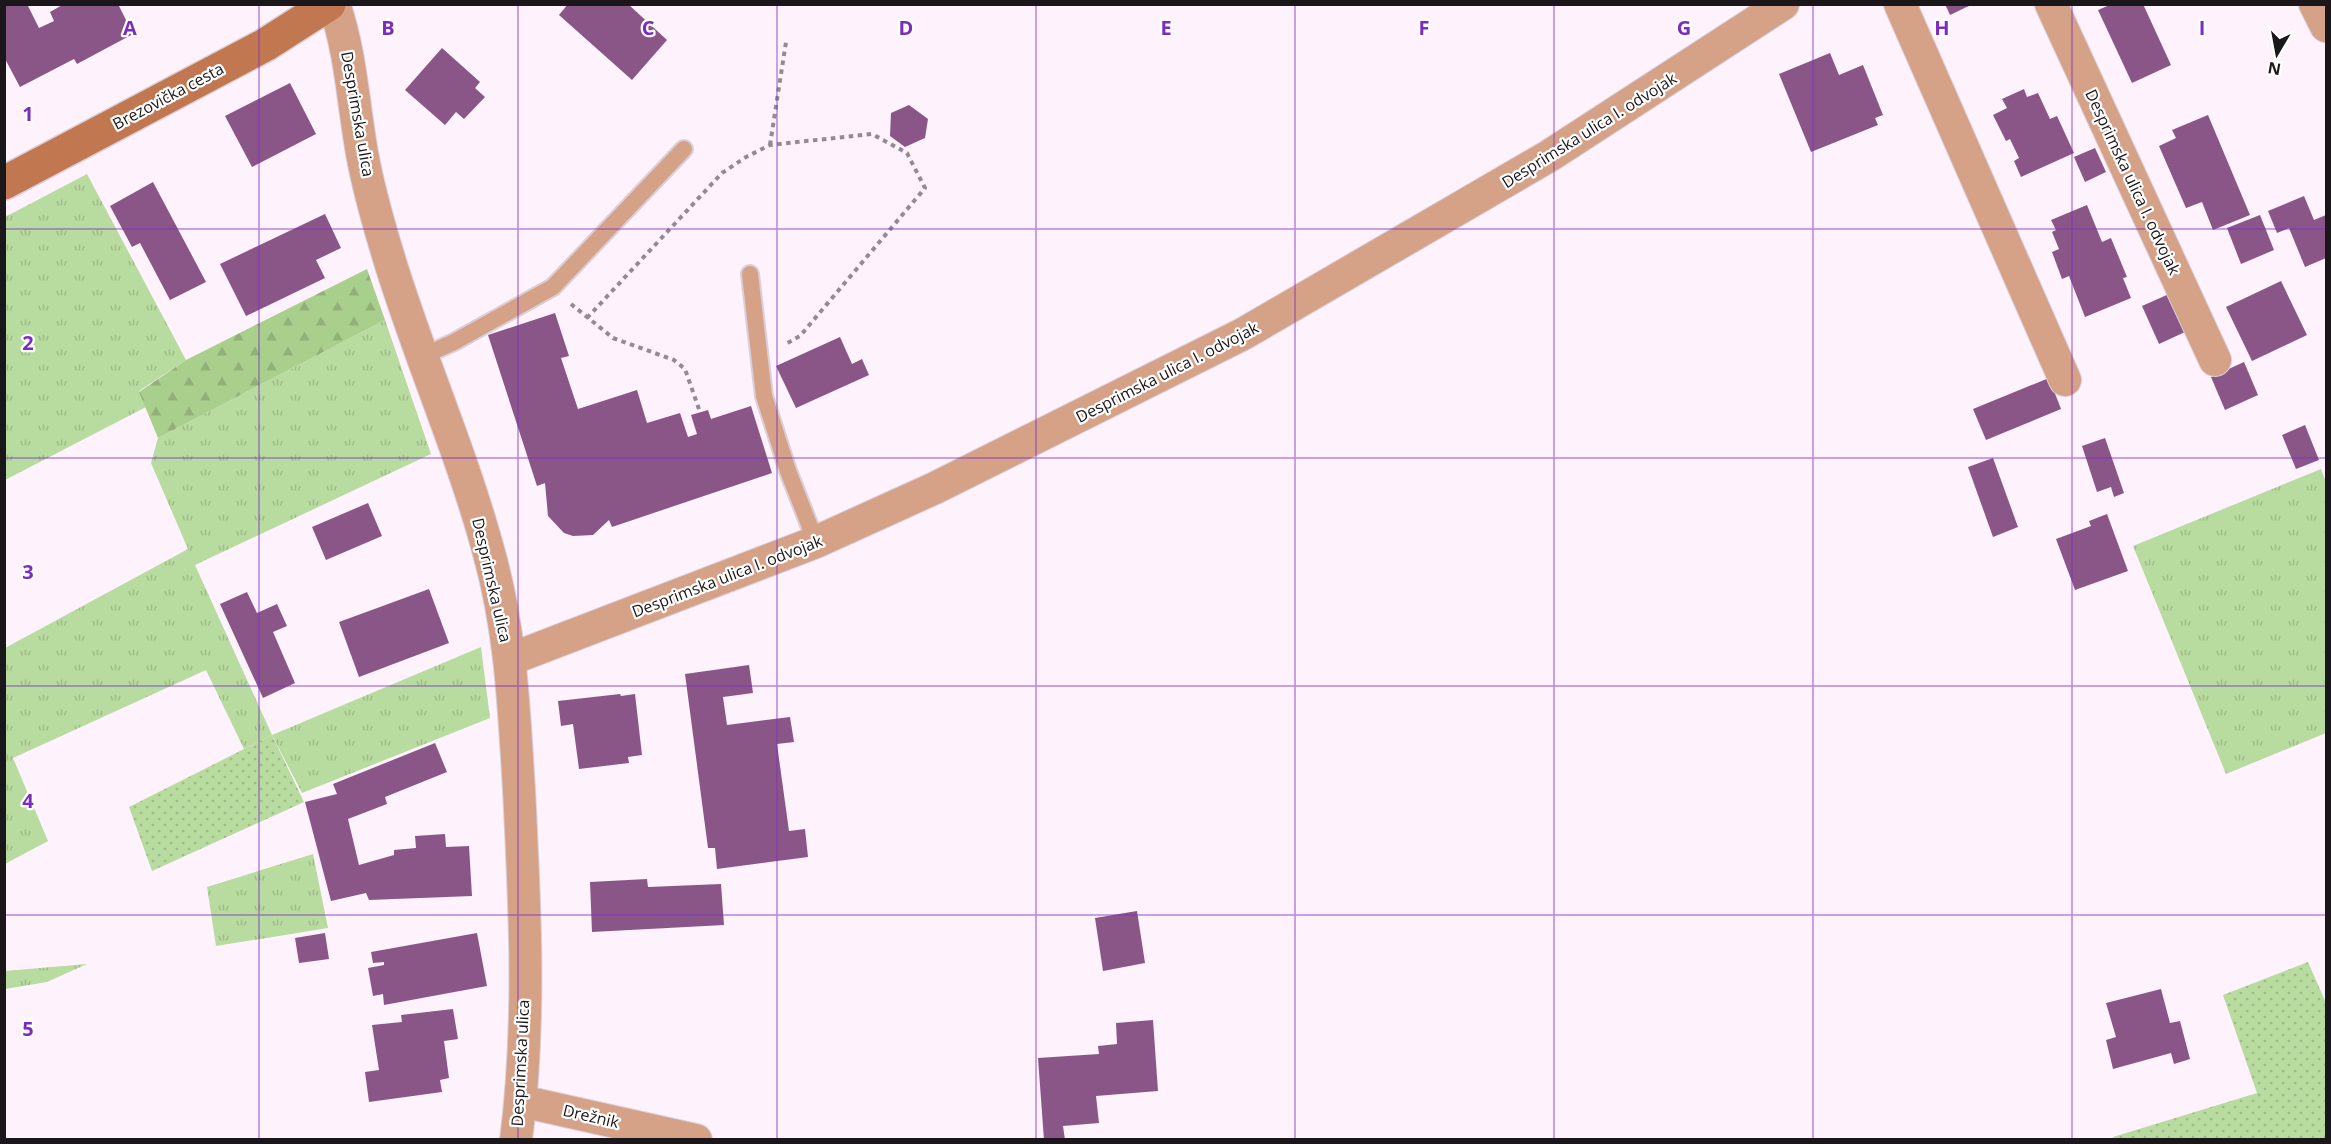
<svg xmlns="http://www.w3.org/2000/svg" width="2331" height="1144" viewBox="0 0 2331 1144" font-family="'Open Sans',sans-serif">
  <defs>
    <pattern id="grass-tufts" width="24" height="20" patternUnits="userSpaceOnUse" patternTransform="scale(1.5)"><rect width="24" height="20" fill="#b8db9f"/><path d="M3 7l-1-3M5 7V3M7 7l1-3M15 17l-1-3M17 17v-4M19 17l1-3" fill="none" stroke="#9ebb88"/></pattern>
    <pattern id="forest-firs" width="22" height="20" patternUnits="userSpaceOnUse" patternTransform="scale(1.5)"><rect width="22" height="20" fill="#a9cf8d"/><path d="M5 1l3.5 6h-7zM16 11l3.5 6h-7z" fill="#91b179"/></pattern>
    <pattern id="garden-dots" width="8" height="8" patternUnits="userSpaceOnUse" patternTransform="scale(1.5)"><rect width="8" height="8" fill="#b8db9f"/><path d="M2 2h.1M6 6h.1" fill="none" stroke="#9ebb88" stroke-width="1.8" stroke-linecap="round"/></pattern>
  </defs>
  <rect width="100%" height="100%" fill="#fef2fd"/>
  <g fill="url(#grass-tufts)">
    <path d="M87,174L186,360L139,391L146,407L5,480V217Z"/>
    <path d="M385,320L431,454L195,565L272,735L481,647L490,718L302,793L272,735L244,749L206,670L13,758L48,841L5,864V648L188,549L151,463L158,438Z"/>
    <path d="M2321,469L2326,482V733L2226,774L2133,546Z"/>
    <path d="M313,854L328,928L216,946L207,887Z"/>
    <path d="M87,964L47,982L5,989V971Z"/>
  </g>
  <path fill="url(#forest-firs)" d="M367,269L385,320L158,438L139,392L186,360Z"/>
  <g fill="url(#garden-dots)">
    <path d="M272,735L304,802L152,871L129,807Z"/>
    <path d="M2308,962L2326,1003V1139H2114L2113,1137L2257,1093L2223,995Z"/>
  </g>
  <g fill="#8a5688">
    <path d="M4,4H27L39,28L54,21L50,12L64,4H118L133,34L77,64L74,59L20,87L4,57Z"/>
    <path d="M568,4H628L667,40L632,80L559,15Z"/>
    <path d="M1945,4H1973L1950,15Z"/>
    <path d="M2112,4H2143L2171,65L2132,83L2098,10Z"/>
    <path d="M442,48L480,82L475,88L485,97L464,119L456,112L445,125L405,90Z"/>
    <path d="M1830,53L1839,75L1863,65L1883,115L1875,118L1878,125L1811,152L1779,74Z"/>
    <path d="M290,83L316,134L252,167L225,116Z"/>
    <path d="M2024,89L2027,97L2038,93L2050,119L2057,116L2074,153L2021,177L2014,161L2019,158L2010,139L2006,141L1993,115L2007,108L2002,99Z"/>
    <path d="M909,105L928,119L925,138L905,147L890,136L891,113Z"/>
    <path d="M2208,115L2250,215L2213,230L2202,202L2186,208L2159,146L2176,138L2172,130Z"/>
    <path d="M2095,148L2106,172L2085,182L2074,157Z"/>
    <path d="M153,182L206,282L170,300L140,243L132,247L110,206Z"/>
    <path d="M2304,196L2314,220L2326,215V258L2305,267L2289,228L2277,233L2268,211Z"/>
    <path d="M2087,205L2102,242L2111,238L2127,277L2123,278L2131,298L2085,317L2069,276L2062,279L2052,252L2059,249L2052,232L2056,230L2051,220Z"/>
    <path d="M325,214L341,248L316,260L325,278L246,316L220,264Z"/>
    <path d="M2260,215L2274,250L2241,264L2227,228Z"/>
    <path d="M2281,281L2307,335L2252,361L2226,307Z"/>
    <path d="M2169,294L2185,332L2159,344L2142,306Z"/>
    <path d="M555,313L569,356L561,358L578,409L637,390L647,423L680,413L688,437L697,434L691,415L708,410L711,419L751,406L772,473L612,527L609,520L593,535L573,536L564,533L548,516L545,483L537,486L488,335Z"/>
    <path d="M840,337L852,364L862,359L869,375L796,408L776,366Z"/>
    <path d="M2244,362L2258,395L2225,410L2211,377Z"/>
    <path d="M2049,378L2061,409L1986,440L1973,409Z"/>
    <path d="M2305,425L2319,460L2296,469L2282,435Z"/>
    <path d="M2105,438L2124,493L2114,497L2111,487L2097,492L2082,446Z"/>
    <path d="M1993,458L2018,527L1993,537L1968,467Z"/>
    <path d="M368,503L382,536L326,560L312,527Z"/>
    <path d="M2107,514L2128,571L2075,590L2056,539L2091,526L2089,521Z"/>
    <path d="M429,589L449,643L359,677L339,622Z"/>
    <path d="M247,592L257,613L277,604L287,626L273,632L295,683L263,698L220,604Z"/>
    <path d="M749,665L753,693L723,697L727,725L790,717L794,742L777,744L789,831L805,829L808,857L717,869L715,848H708L685,674Z"/>
    <path d="M620,694L621,696L635,694L642,755L628,757L629,763L579,769L573,724L561,726L558,701Z"/>
    <path d="M435,743L447,772L385,797L387,804L348,819L359,865L394,855V850L416,848L415,836L445,834L446,847L469,846L472,896L369,900L366,893L331,901L305,802L337,794L333,784Z"/>
    <path d="M647,879L648,887L721,884L724,925L592,932L590,882Z"/>
    <path d="M1137,911L1145,963L1103,971L1095,918Z"/>
    <path d="M325,933L329,959L299,963L295,938Z"/>
    <path d="M477,933L487,986L384,1005L383,994L373,996L368,968L384,965V962L373,963L371,952Z"/>
    <path d="M2161,989L2170,1023L2180,1021L2190,1059L2174,1064L2171,1053L2113,1069L2106,1040L2116,1037L2106,1003Z"/>
    <path d="M453,1009L458,1039L444,1041L449,1078L440,1080L442,1092L369,1102L365,1072L379,1070L372,1025L402,1022L401,1015Z"/>
    <path d="M1153,1020L1158,1091L1096,1096L1099,1123L1063,1126L1065,1140H1044L1038,1058L1099,1054L1098,1046L1117,1044L1116,1023Z"/>
  </g>
  <g fill="none" stroke-linecap="round" stroke-linejoin="round">
    <defs>
      <g id="service">
        <path d="M750,274L764,396L788,471L816,542"/>
        <path d="M423,356L454,342L553,287L684,149"/>
      </g>
      <g id="minor">
        <path d="M334,4C351,53 353,103 362,153C368,187 378,222 388,255C418,355 462,452 489,553C511,631 514,710 519,790C525,906 531,1024 516,1140"/>
        <path d="M1900,4L2065,380"/>
        <path d="M2051,4L2215,360"/>
        <path d="M2315,4L2326,26"/>
        <path d="M511,659L816,542L935,488L1243,334L1549,156L1783,4"/>
        <path d="M521,1101L696,1140"/>
      </g>
      <path id="secondary" d="M4,183L265,45L329,4"/>
    </defs>
    <use href="#service" stroke="#dacfd9" stroke-width="20"/>
    <use href="#minor" stroke="#dacfd9" stroke-width="34"/>
    <use href="#secondary" stroke="#dacfd9" stroke-width="36"/>
    <g stroke="#938a92" stroke-width="4" stroke-dasharray="4.5 4.5" stroke-linecap="butt">
      <path d="M770,145L786,42"/>
      <path d="M571,304L613,338L674,360L685,369L700,412"/>
      <path d="M587,318L722,173L746,157L770,145L872,134L907,153L925,188L800,336L784,345"/>
    </g>
    <use href="#service" stroke="#d5a187" stroke-width="16"/>
    <use href="#minor" stroke="#d5a187" stroke-width="32"/>
    <use href="#secondary" stroke="#c1774f" stroke-width="33"/>
  </g>
  <path fill="none" stroke="#7b2cbf" stroke-width="1.5" stroke-opacity="0.55" d="M259,4V1140M518,4V1140M777,4V1140M1036,4V1140M1295,4V1140M1554,4V1140M1813,4V1140M2072,4V1140M4,229H2326M4,458H2326M4,686H2326M4,915H2326"/>
  <g text-anchor="middle" stroke-width="4.5" stroke-linejoin="round" paint-order="stroke">
    <g font-size="16" fill="#1a161a" stroke="#fff">
      <text transform="translate(168 96) rotate(-28)" y="6">Brezovička cesta</text>
      <text transform="translate(358 114) rotate(80)" y="6">Desprimska ulica</text>
      <text transform="translate(1589 130) rotate(-32)" y="6">Desprimska ulica I. odvojak</text>
      <text transform="translate(2133 182) rotate(65)" y="6">Desprimska ulica I. odvojak</text>
      <text transform="translate(1167 372) rotate(-27)" y="6">Desprimska ulica I. odvojak</text>
      <text transform="translate(727 576) rotate(-21)" y="6">Desprimska ulica I. odvojak</text>
      <text transform="translate(492 580) rotate(77)" y="6">Desprimska ulica</text>
      <text transform="translate(520 1063) rotate(-87)" y="6">Desprimska ulica</text>
      <text transform="translate(591 1116) rotate(13)" y="6">Drežnik</text>
    </g>
  </g>
  <g font-size="20" text-anchor="middle" font-weight="bold" fill="#7b2cbf" stroke="#fff" stroke-width="4.5" stroke-linejoin="round" paint-order="stroke">
    <text x="130" y="35">A</text>
    <text x="388" y="35">B</text>
    <text x="648" y="35">C</text>
    <text x="906" y="35">D</text>
    <text x="1166" y="35">E</text>
    <text x="1424" y="35">F</text>
    <text x="1684" y="35">G</text>
    <text x="1942" y="35">H</text>
    <text x="2202" y="35">I</text>
    <text x="28" y="121">1</text>
    <text x="28" y="350">2</text>
    <text x="28" y="579">3</text>
    <text x="28" y="808">4</text>
    <text x="28" y="1036">5</text>
  </g>
  <rect width="2331" height="1144" fill="none" stroke="#1a161a" stroke-width="12"/>
  <g transform="translate(2277 54) rotate(190)" stroke="#ffffff" stroke-width="4.5" paint-order="stroke">
  <path d="M0-4.5L10 22L0 15L-10 22Z" fill="#1a161a"/>
  <text y="-9" font-size="16" font-weight="bold" text-anchor="middle" fill="#1a161a">N</text>
  </g>
</svg>
